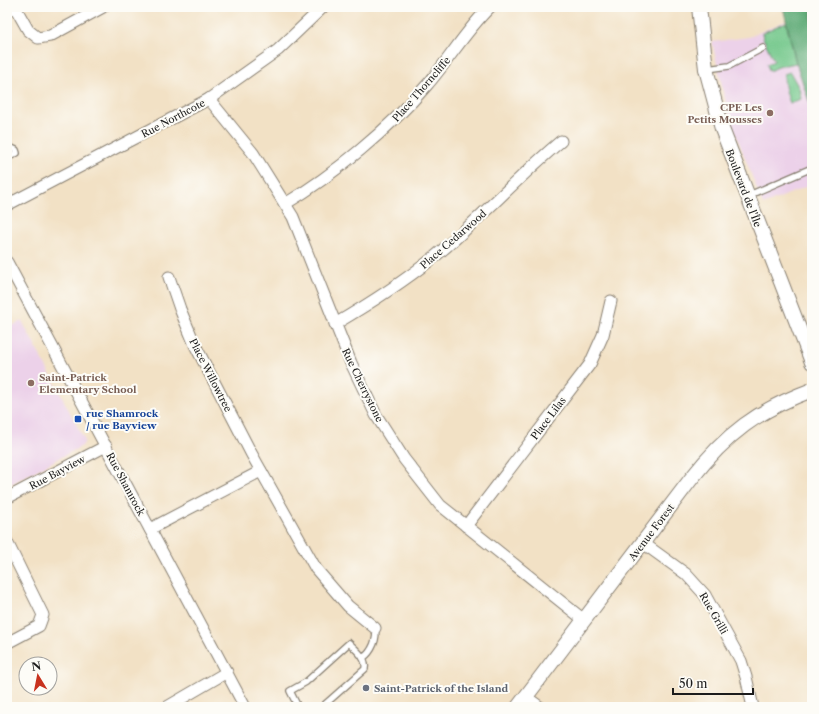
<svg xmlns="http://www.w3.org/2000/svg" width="819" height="714" viewBox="0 0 819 714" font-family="'Libre Caslon Text',serif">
  <rect width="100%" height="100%" fill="#fdfcf7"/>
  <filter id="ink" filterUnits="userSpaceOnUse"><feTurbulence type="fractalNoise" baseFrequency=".025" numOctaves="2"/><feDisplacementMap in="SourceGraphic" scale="8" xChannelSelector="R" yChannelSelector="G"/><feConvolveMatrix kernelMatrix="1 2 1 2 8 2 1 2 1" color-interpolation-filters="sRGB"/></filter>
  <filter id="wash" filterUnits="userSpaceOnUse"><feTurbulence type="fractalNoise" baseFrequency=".012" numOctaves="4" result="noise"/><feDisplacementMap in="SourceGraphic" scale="16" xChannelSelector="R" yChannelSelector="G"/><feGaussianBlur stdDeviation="0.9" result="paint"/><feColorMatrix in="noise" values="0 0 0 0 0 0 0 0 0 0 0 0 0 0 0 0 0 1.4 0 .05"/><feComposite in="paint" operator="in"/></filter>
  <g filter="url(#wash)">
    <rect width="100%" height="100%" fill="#f2e1c5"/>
    <g fill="#ecd1e9">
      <path d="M785,21L796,63L812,110V184L763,205L729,116L712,42L749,37Z"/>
      <path d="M22,321L85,441L82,446L7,486V328Z"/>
    </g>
    <g fill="#75c88c" stroke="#487254">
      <path d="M786,22L796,63L781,66L769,71L767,64L774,61L763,38L762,33Z"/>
      <path d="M790,72L799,88L801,99L790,103C786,93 784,84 784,74Z"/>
    </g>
    <path fill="#60ac78" stroke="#3e644a" d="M783,7H812V110L796,63Z"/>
  </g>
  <g filter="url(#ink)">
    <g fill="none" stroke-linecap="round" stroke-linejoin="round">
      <defs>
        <g id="service">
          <path d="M707,69L729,66L763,48"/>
          <path d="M7,146L16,150L17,153L9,157"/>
          <path d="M747,196L812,168"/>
          <path d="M363,658C372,652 378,638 375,628"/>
          <path d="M298,707L290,691L306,682L349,643C357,651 367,658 365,669L322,707"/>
        </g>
        <g id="minor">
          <path d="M15,7L28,30L38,38L50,36L103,7"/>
          <path d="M209,99L253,153L293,217L351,363L376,415L404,459L440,505L584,620"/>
          <path d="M285,204C334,175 390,128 427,85C449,60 466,30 490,7"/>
          <path d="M7,205L209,99L278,50L323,7"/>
          <path d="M7,262L245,707"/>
          <path d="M169,277L180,309L195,345L251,453L316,569L348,606L375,628"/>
          <path d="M335,324C369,304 402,283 433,258C478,221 517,178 561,141"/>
          <path d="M7,498L106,446"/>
          <path d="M466,526L590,364L603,335L611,301"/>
          <path d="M150,529L261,471"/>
          <path d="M7,542L43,615L39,626L7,643"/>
          <path d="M643,543L686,574L705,595L741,661L746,677L753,707"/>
          <path d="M526,697L540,707"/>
          <path d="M167,707L227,672"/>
        </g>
        <g id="tertiary">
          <path d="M699,7L706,69L722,129L812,362"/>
          <path d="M518,707L691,479C726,434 758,410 812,390"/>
        </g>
      </defs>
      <use href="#service" stroke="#877e70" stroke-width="8"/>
      <use href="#minor" stroke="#877e70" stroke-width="13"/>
      <use href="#tertiary" stroke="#877e70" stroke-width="16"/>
      <use href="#service" stroke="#fff" stroke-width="5.5"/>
      <use href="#minor" stroke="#fff" stroke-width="11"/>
      <use href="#tertiary" stroke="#fff" stroke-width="14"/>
    </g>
  </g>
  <g fill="#8d6e63" stroke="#fdfcf7" stroke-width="1.5">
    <circle cx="770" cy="113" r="4"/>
    <circle cx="31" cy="383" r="4"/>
  </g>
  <rect fill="#1a4fb4" stroke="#fdfcf7" stroke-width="1.5" x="74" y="415" width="8" height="8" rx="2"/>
  <circle fill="#6b7280" stroke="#fdfcf7" stroke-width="1.5" cx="366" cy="688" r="4"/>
  <g text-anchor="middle" stroke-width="4" stroke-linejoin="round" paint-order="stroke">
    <g font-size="10" fill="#1c1c1c" stroke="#fdfcf7">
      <text transform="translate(421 89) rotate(-49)" y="4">Place Thorncliffe</text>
      <text transform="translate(173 118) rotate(-28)" y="4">Rue Northcote</text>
      <text transform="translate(744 188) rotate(69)" y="4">Boulevard de l'Île</text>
      <text transform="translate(453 239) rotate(-41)" y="4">Place Cedarwood</text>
      <text transform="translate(211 375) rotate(63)" y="4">Place Willowtree</text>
      <text transform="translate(363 385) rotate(64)" y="4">Rue Cherrystone</text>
      <text transform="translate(548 418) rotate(-53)" y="4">Place Lilas</text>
      <text transform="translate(57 472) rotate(-28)" y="4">Rue Bayview</text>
      <text transform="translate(126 484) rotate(62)" y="4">Rue Shamrock</text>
      <text transform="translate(651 532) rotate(-53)" y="4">Avenue Forest</text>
      <text transform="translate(714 613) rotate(60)" y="4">Rue Grilli</text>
    </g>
    <g font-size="10" font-weight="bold" fill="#785e54" stroke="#fdfcf7" text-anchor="end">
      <text x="762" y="111">CPE Les<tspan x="762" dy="12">Petits Mousses</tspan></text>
      <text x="39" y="381" text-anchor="start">Saint-Patrick<tspan x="39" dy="12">Elementary School</tspan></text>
    </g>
    <g font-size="10" font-weight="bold" fill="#164399" stroke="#fdfcf7" text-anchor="start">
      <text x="86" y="417">rue Shamrock<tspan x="86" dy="12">/ rue Bayview</tspan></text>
    </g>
    <g font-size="10" font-weight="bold" fill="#5b616d" stroke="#fdfcf7" text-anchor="start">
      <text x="374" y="692">Saint-Patrick of the Island</text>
    </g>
  </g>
  <rect width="819" height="714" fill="none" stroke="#fdfcf7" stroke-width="24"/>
  <g transform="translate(38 676) rotate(350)"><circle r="19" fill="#fdfcf7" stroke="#a3a29f"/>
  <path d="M0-3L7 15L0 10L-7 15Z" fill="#c8321e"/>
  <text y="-6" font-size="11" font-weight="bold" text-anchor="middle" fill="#1c1c1c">N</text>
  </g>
  <path d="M673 688v6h80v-6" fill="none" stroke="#1c1c1c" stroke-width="2"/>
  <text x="679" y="688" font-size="12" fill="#1c1c1c" stroke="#fdfcf7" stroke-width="3" paint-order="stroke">50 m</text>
</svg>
